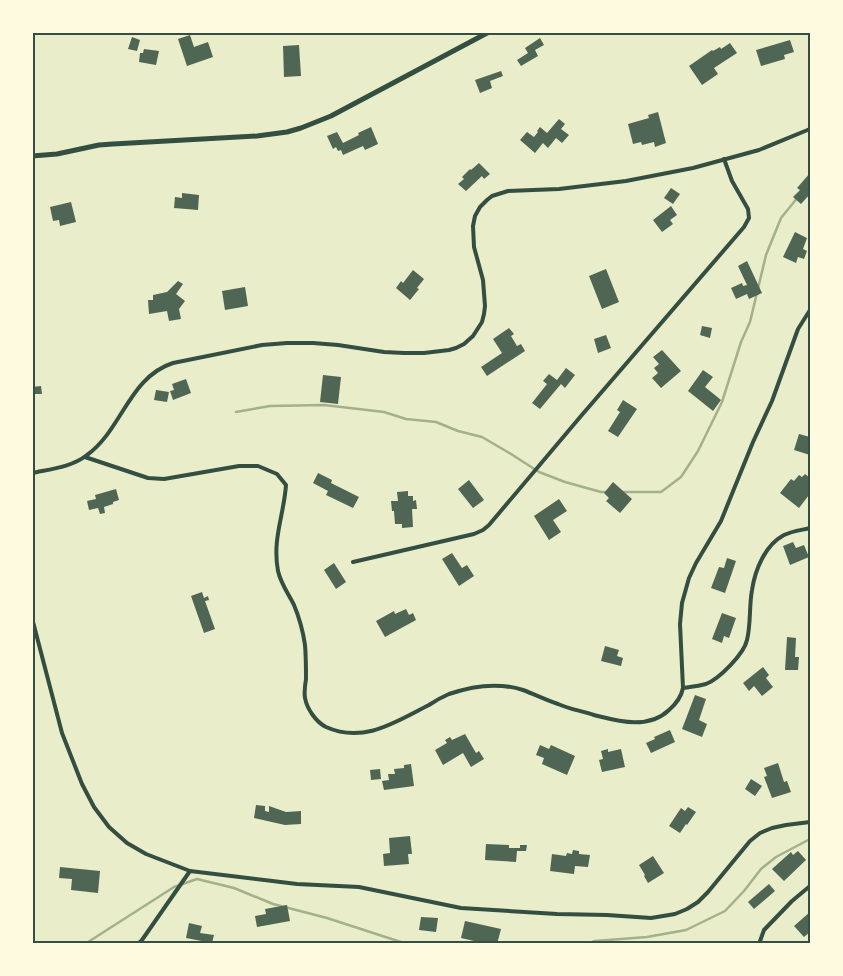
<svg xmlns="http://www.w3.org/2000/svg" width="843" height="976" viewBox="0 0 843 976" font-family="'PT Serif',serif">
  <rect width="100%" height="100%" fill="#e9edc9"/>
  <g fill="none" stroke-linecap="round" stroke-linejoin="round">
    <g stroke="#a3b18a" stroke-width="2.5">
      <path d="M236,412L270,406L324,405L384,412L406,419L436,422L458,431L482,437L511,454L539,472L565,482L601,492H607"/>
      <path d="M622,492H661L681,477L698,451L722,402L741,342L750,322L766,255L781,218L798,197"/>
      <path d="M85,944L174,887L197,879L234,888L273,904L327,918L407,944"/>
      <path d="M587,944L595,941L647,937L686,930L725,911L744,891L761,869L776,857L810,839"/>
    </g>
  </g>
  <g fill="#4f6655">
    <path d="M190,35L194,47L208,42L213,57L187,66L178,39Z"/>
    <path d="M132,37L140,40L137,51L128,49Z"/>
    <path d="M540,38L544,45L535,50L538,56L521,66L517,60L528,53L525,48Z"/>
    <path d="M790,40L794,52L784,55L785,59L761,66L756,50Z"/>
    <path d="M730,43L737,53L714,68L718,74L702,85L689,66L712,50L713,51L720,47L721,49Z"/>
    <path d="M299,45L301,76L284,77L283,46Z"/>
    <path d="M144,49L159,51L156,65L139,62L140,53H143Z"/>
    <path d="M501,71L503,76L490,81L492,88L480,93L475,80Z"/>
    <path d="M658,112L666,143L655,147L654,142L642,145L641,142L633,144L628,124L649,118L648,115Z"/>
    <path d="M559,119L565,124L561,129L569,135L562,143L556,138L548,148L543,143L535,153L520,140L527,132L534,137L538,132L537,131L540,127L547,133Z"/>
    <path d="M371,127L378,144L365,150L363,146L343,155L341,150L338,151L336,147L333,149L327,136L337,132L343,143L359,135L358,133Z"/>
    <path d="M479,163L490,174L484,179L482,176L466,191L458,184L464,179L462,177L470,169L471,170Z"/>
    <path d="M810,173V194L801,204L793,197L800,190L797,188Z"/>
    <path d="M671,188L680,194L673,204L664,198Z"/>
    <path d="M182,193L199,195L198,210L174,208L175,197L182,198Z"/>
    <path d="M71,202L76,222L60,226L59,220L53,221L50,207Z"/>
    <path d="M671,206L677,215L670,220L673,224L662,232L653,220Z"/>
    <path d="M795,232L807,238L803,249L807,251L804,259L798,257L796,263L783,257Z"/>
    <path d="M747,261L762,293L749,299L747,294L736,299L731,288L742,283L743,286L747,285L738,266Z"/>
    <path d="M606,269L619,302L602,309L589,276Z"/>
    <path d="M413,270L424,279L417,288L419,289L410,300L396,288L401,281L403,283Z"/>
    <path d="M178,281L183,284L176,294L185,301L179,309L181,319L169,321L167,311L149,314L148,300H153V295L167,292Z"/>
    <path d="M245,287L248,306L225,310L222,291Z"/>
    <path d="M702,326L712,328L710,338L700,335Z"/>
    <path d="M509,328L514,334L511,336L517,346L521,344L525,351L487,376L481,367L502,353L493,339Z"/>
    <path d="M606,335L611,348L598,353L594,339Z"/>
    <path d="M662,350L681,371L661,388L652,378L658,373L654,368L659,364L653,357Z"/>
    <path d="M566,368L575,375L565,388L561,384L540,409L532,403L547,384L543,381L549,374L557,380Z"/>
    <path d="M703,370L713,377L705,387L721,400L713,411L688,391Z"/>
    <path d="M323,375L341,377L338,404L320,402Z"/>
    <path d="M186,379L191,393L173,400L170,391L174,390L172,384Z"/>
    <path d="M41,386L42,394H32V387Z"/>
    <path d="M156,390L169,392L167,402L154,400Z"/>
    <path d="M623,400L637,409L618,437L608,431L620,412L617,410Z"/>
    <path d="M799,434L810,437V455L794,450Z"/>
    <path d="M318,473L332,480L331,483L359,497L353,508L326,495L328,491L313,483Z"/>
    <path d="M805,474L810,478V496L809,495L799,508L780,493L791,479L794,481L799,475L802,477Z"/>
    <path d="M469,480L484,500L473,508L458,489Z"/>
    <path d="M613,482L632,499L620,513L606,501L609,498L604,493Z"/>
    <path d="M116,489L119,500L113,502V504L104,507L105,513L100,514L98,508L89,510L87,501L96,499L95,495Z"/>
    <path d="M408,491V496H413V501L416,500L417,509H412L413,527L402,528V524H395L394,511H392L391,501H398L397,492Z"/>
    <path d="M559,499L567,511L553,520L561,532L549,540L534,516Z"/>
    <path d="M793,542L796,548L804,545L809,557L790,565L783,546Z"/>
    <path d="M452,553L462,568L467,565L474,576L459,586L442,559Z"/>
    <path d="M727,558L736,561L725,593L711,588L719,567L724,568Z"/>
    <path d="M334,563L346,582L336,589L324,570Z"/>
    <path d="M202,592L204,598L208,596L209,600L205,601L215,629L204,633L191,596Z"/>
    <path d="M406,609L409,615L413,613L416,620L385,637L376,621L394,611L395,614Z"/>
    <path d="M722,613L736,618L729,638L724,636L722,643L712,639Z"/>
    <path d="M787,637L796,638L795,657H799L798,670H785Z"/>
    <path d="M605,646L619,650L617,656L623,658L621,666L601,661Z"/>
    <path d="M763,667L769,675L766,678L773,687L762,696L754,686L749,691L743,683Z"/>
    <path d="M695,695L706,699L699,720L707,724L702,737L682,729Z"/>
    <path d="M670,730L675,742L651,753L646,743L655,739L654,737Z"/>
    <path d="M465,734L476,753L479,751L484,759L471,767L463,753L443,765L435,750L447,743L445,740L450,737L452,740Z"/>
    <path d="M540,745L549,749L551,745L575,756L567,775L542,764L544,758L536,755Z"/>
    <path d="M608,749V752L621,749L625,767L602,772L599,760L603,759L601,751Z"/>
    <path d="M778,763L784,782L787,781L791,792L772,798L764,777L767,776L764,768Z"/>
    <path d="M411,764L414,786L384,790L382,781L389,780L388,774H395L394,769L404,768V765Z"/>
    <path d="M380,769L381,779L371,780L370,770Z"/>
    <path d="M751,779L762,786L755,796L745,789Z"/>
    <path d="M256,805L265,806V811L269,812V806L286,812L301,811V824L285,825L254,818Z"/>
    <path d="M688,807L696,812L687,825L686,824L680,833L669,826L681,808L685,811Z"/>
    <path d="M410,836L412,854H408L409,864L384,866L383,854L390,853L389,838Z"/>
    <path d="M486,844L509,845V848H520V845H527L526,851H517L516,862L485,860Z"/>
    <path d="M573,850L579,851V854L590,855L588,867L575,866L574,874L550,871L552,854L566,856L567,853L572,854Z"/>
    <path d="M798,851L806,860L784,881L772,869L791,852L793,855Z"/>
    <path d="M653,856L664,873L648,883L644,876L645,875L639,865Z"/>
    <path d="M60,867L100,871L98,893L71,890L72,879L59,878Z"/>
    <path d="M769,884L775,891L754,909L748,902Z"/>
    <path d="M287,905L290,921L257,927L255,916L266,914L265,909Z"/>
    <path d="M810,912V932L804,937L794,926Z"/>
    <path d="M421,917L438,918L436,932L419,930Z"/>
    <path d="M465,921L501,929L497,944H487L461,938Z"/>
    <path d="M189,923L202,926L200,933L214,935L212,943L186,938Z"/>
  </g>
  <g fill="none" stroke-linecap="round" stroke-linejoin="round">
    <g stroke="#344e41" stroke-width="4">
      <path d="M85,457L148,478L164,479L239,466H258L277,474L286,485C284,515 272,539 278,571C281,584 288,593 294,605C299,617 303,631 305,645C306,656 306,667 306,679C305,685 304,692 305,698C307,709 316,722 326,727C364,744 395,722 429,705C435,701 442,697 449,694C472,686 498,682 523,690C534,694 546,700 558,704C569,709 582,711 594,715C618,721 648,730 669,710C676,704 681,698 683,688L680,624L682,603L689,578L696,563L721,521L753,442L772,401L798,329L810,310"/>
      <path d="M32,473C51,469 72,467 87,455C122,430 129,377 173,363L262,345L287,343H313L338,345L384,352L404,353H424L449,350L456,348L464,344L473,336L482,322L484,314L485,306L483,280L474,247L473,226L475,216L480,207L487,200L492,196L508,191L559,189L626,181L693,168L759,150L810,129"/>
      <path d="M353,562L474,534L483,530L489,525L581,416L744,227L749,218L748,209L732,181L724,159"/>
      <path d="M32,618L62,733L82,784L94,807L109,827L127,843L146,854L190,871L297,884L359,887L461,908L557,914L607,915L651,918L675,914L687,909L698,902L708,892L750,841L760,833L772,828L786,825L810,822"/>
      <path d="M683,688C690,687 699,686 706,684C719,679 744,654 747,640C751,624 749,606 752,590C755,570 765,545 784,535C792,531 802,530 810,528"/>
      <path d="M138,944L142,940L190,871"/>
      <path d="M759,944L764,930L792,901L810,886"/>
    </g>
    <path stroke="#344e41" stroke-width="5" d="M32,156L57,154L99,145L113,144L257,136L287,132L301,128L331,116L489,32"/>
  </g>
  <rect width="843" height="976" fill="none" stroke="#fefae0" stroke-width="68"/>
  <rect x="34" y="34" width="775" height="908" fill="none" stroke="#344e41" stroke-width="2"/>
</svg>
